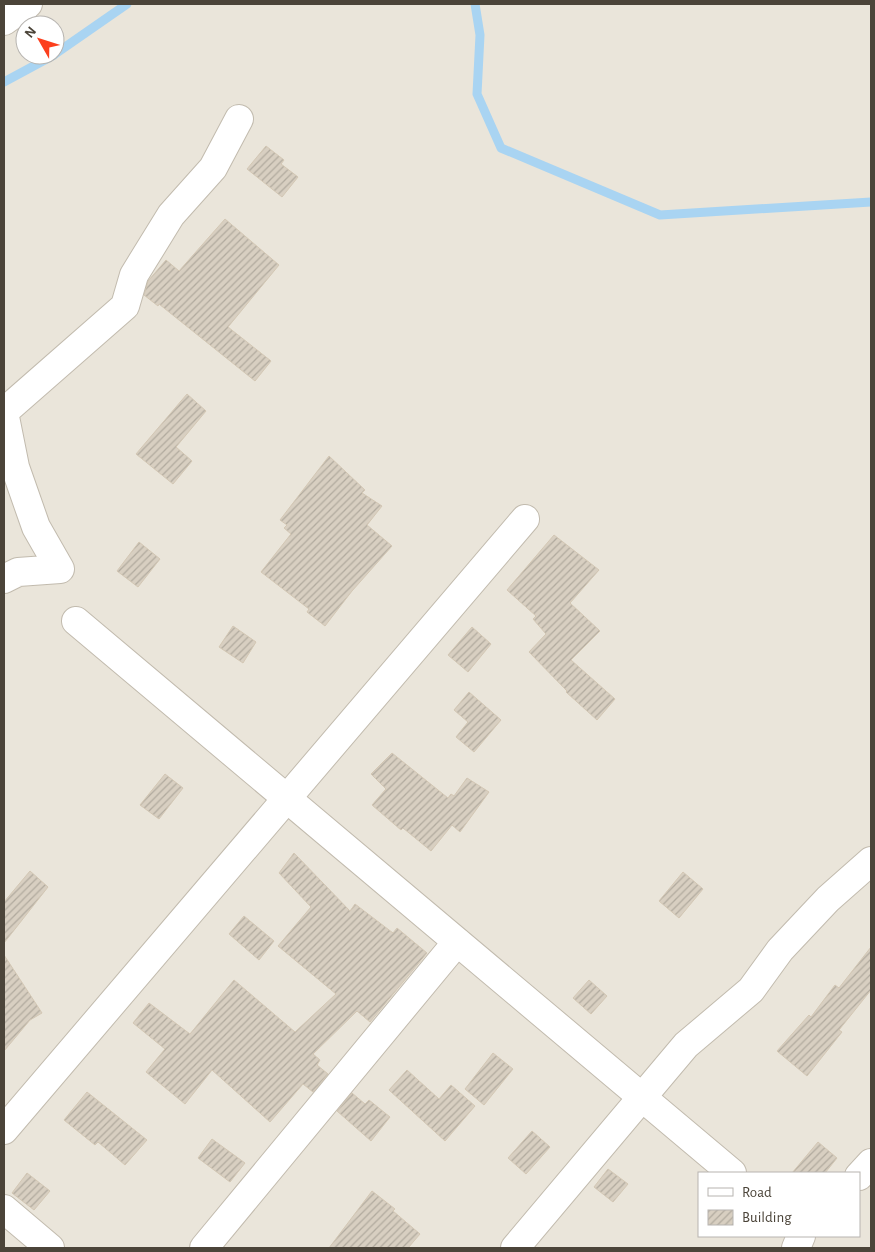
<svg xmlns="http://www.w3.org/2000/svg" width="875" height="1252" viewBox="0 0 875 1252" font-family="'Alegreya Sans',sans-serif">
  <defs>
    <pattern id="building-hatch" width="6" height="6" patternUnits="userSpaceOnUse" patternTransform="scale(1.25)"><rect width="6" height="6" fill="#d8cfc1"/><path d="M-1 1l2-2M0 6l6-6M5 7l2-2" fill="none" stroke="#b1aa9e"/></pattern>
  </defs>
  <rect width="100%" height="100%" fill="#f6f3ec"/>
  <path fill="#eae5da" fill-rule="evenodd" d="M4,4H871V1248H4ZM25,25H55V55H25ZM699,1173H859V1236H699Z"/>
  <g fill="none" stroke-linecap="round" stroke-linejoin="round">
    <g stroke="#a9d4f2" stroke-width="9">
      <path d="M475,4L480,35L477,94L501,148L660,215L871,202"/>
      <path d="M55,54L127,4"/>
      <path d="M4,82L54,55"/>
    </g>
  </g>
  <g fill="url(#building-hatch)" stroke="#d3c7b4">
    <path d="M266,146L284,160L281,164L298,177L282,197L247,169Z"/>
    <path d="M225,219L279,265L228,327L271,361L255,381L159,304L158,306L144,295L148,281L166,260L179,271Z"/>
    <path d="M187,394L206,411L176,447L192,461L173,484L136,454Z"/>
    <path d="M329,456L365,490L362,493L382,506L367,525L392,546L352,591L325,626L307,612L309,609L261,572L291,534L284,528L287,525L280,520Z"/>
    <path d="M554,535L599,570L570,603L600,631L571,660L615,699L597,720L566,692L567,691L529,652L546,634L533,619L536,616L507,590Z"/>
    <path d="M139,542L160,559L138,587L117,571Z"/>
    <path d="M233,626L256,642L243,663L219,647Z"/>
    <path d="M472,627L491,644L468,672L448,655Z"/>
    <path d="M469,692L501,720L474,752L456,737L468,722L454,710Z"/>
    <path d="M392,753L448,798L451,794L454,796L467,778L489,792L460,832L452,825L431,851L403,828L401,830L372,805L386,789L371,774Z"/>
    <path d="M165,774L183,788L159,819L140,805Z"/>
    <path d="M294,853L350,911L355,904L393,933L397,928L427,953L370,1022L357,1011L313,1054L320,1060L317,1065L328,1074L313,1092L303,1084L270,1122L212,1070L185,1104L146,1072L165,1049L133,1023L149,1003L190,1034L234,980L295,1032L336,994L278,946L311,907L279,873Z"/>
    <path d="M30,871L48,887L4,943V902Z"/>
    <path d="M683,872L703,889L679,918L659,901Z"/>
    <path d="M244,916L274,941L259,960L229,934Z"/>
    <path d="M871,947V990L839,1030L842,1032L807,1076L777,1051L809,1015L811,1017L835,985L839,988Z"/>
    <path d="M4,955L42,1013L30,1020L4,1051Z"/>
    <path d="M589,980L607,996L591,1014L573,998Z"/>
    <path d="M493,1053L513,1069L484,1105L465,1089Z"/>
    <path d="M407,1070L439,1099L451,1085L475,1106L445,1141L389,1090Z"/>
    <path d="M87,1092L147,1140L125,1165L98,1142L95,1145L64,1120Z"/>
    <path d="M352,1093L365,1104L369,1100L390,1117L371,1141L337,1111Z"/>
    <path d="M532,1131L550,1147L526,1174L508,1158Z"/>
    <path d="M212,1139L245,1163L230,1182L198,1158Z"/>
    <path d="M818,1142L837,1158L825,1173H792Z"/>
    <path d="M608,1169L628,1184L613,1202L594,1187Z"/>
    <path d="M27,1173L50,1191L34,1210L12,1193Z"/>
    <path d="M372,1191L395,1209L393,1211L420,1234L408,1248H329Z"/>
  </g>
  <g fill="none" stroke-linecap="round" stroke-linejoin="round">
    <defs>
      <g id="street">
        <path d="M4,21L28,4"/>
        <path d="M4,579L18,572L60,569L36,527L15,467L4,412L125,306L134,275L171,215L213,168L239,119"/>
        <path d="M76,621L732,1173"/>
        <path d="M4,1130L525,519"/>
        <path d="M859,1176L871,1163"/>
        <path d="M4,1209L50,1248"/>
        <path d="M204,1248L457,942"/>
        <path d="M515,1248L686,1045L751,990L780,950L828,899L871,861"/>
        <path d="M796,1248L801,1236"/>
      </g>
    </defs>
    <use href="#street" stroke="#c2bbae" stroke-width="30"/>
    <use href="#street" stroke="#fff" stroke-width="28"/>
  </g>
  <rect width="875" height="1252" fill="none" stroke="#4b4439" stroke-width="10"/>
  <rect x="698" y="1172" width="162" height="65" fill="#ffffff" stroke="#b7b4b0"/>
  <rect x="708" y="1188" width="25" height="8" fill="#ffffff" stroke="#b7b4b0"/>
  <text x="742" y="1197" font-size="15" fill="#4b4439">Road</text>
  <rect x="708" y="1210" width="25" height="15" fill="url(#building-hatch)" stroke="#b7b4b0"/>
  <text x="742" y="1222" font-size="15" fill="#4b4439">Building</text>
  <g transform="translate(40 40) rotate(309)"><circle r="24" fill="#ffffff" stroke="#b7b4b0"/>
  <path d="M0-4L9 19L0 12L-9 19Z" fill="#fc3f1d"/>
  <text y="-8" font-size="14" font-weight="bold" text-anchor="middle" fill="#4b4439">N</text>
  </g>
</svg>
